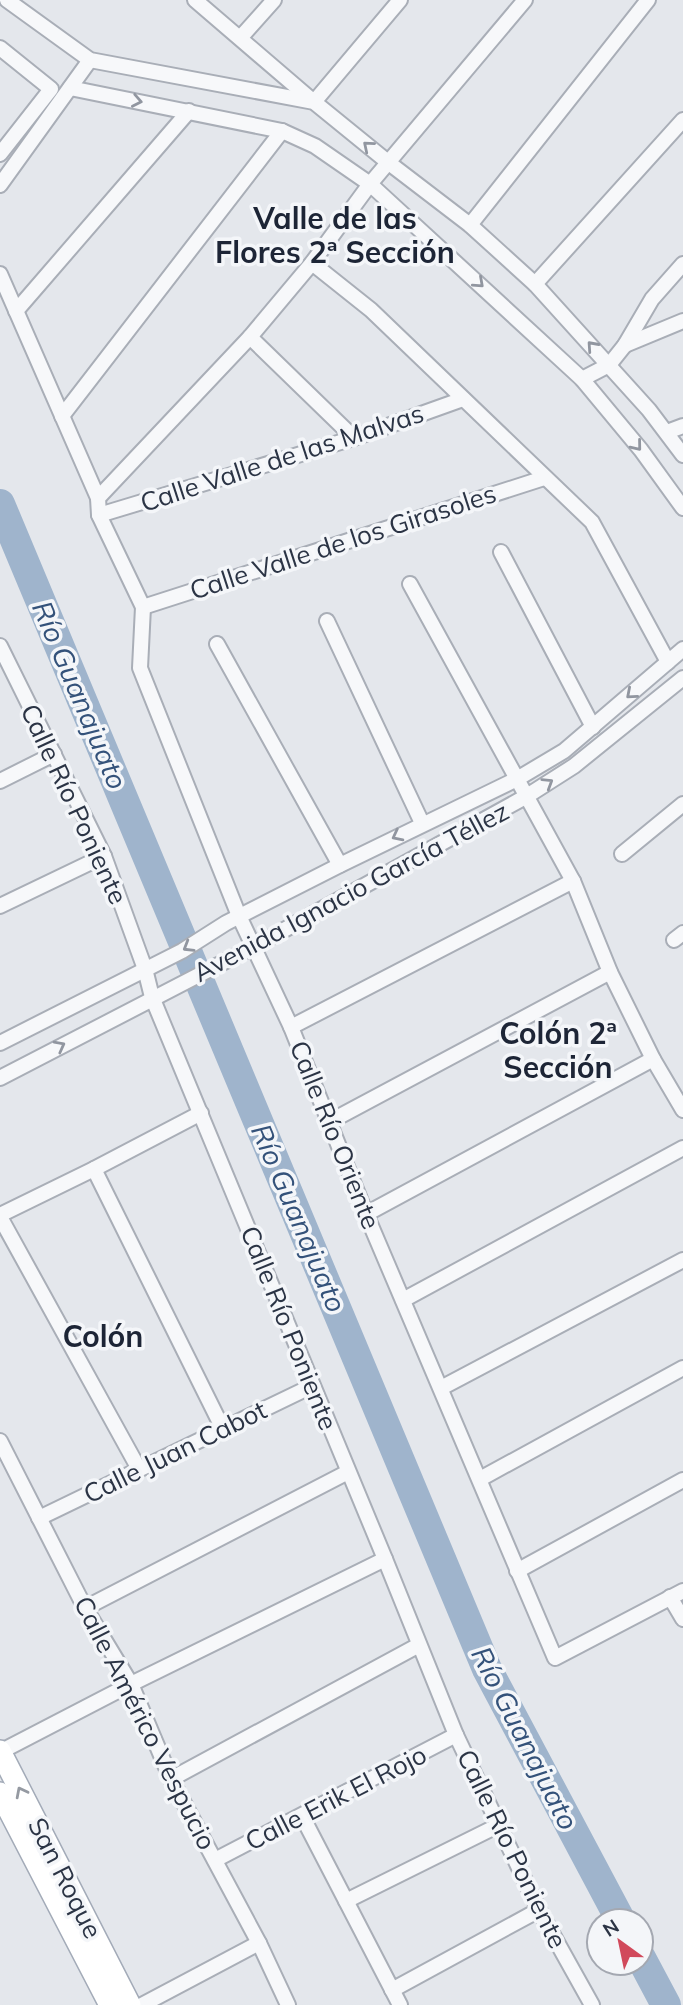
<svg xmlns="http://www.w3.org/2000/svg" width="683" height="2005" viewBox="0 0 683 2005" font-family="Mulish,sans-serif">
  <rect width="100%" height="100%" fill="#e4e7ec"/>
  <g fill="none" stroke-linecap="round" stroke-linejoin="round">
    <g stroke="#9fb4cc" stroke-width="30">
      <path d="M0,504L487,1669L621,1921"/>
      <path d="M641,1958L666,2005"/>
    </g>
    <defs>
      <g id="minor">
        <path d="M7,0L90,60L314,102L389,163L470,225L535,284L649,410L683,455"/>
        <path d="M195,0L314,102L400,0"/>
        <path d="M241,37L274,0"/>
        <path d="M0,48L51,89L0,154"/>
        <path d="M70,88L282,131L315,146L370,184L582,379L641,450L683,508"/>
        <path d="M0,185L90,60"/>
        <path d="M470,225L648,0"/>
        <path d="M312,263L371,310L592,522L668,662"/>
        <path d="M0,274L98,498L99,515L143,607L140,668L239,916L291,1027L366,1214L555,1658L683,1591"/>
        <path d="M535,284L683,120"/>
        <path d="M16,311L189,111"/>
        <path d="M250,337L354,438"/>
        <path d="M625,345L683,321"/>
        <path d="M582,379L609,365L625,345L652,299L683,264"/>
        <path d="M62,416L282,131"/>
        <path d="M667,432L683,426"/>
        <path d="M98,498L250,337L312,263L370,184L525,0"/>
        <path d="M99,515L354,438L463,399"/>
        <path d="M501,552L593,727"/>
        <path d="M410,584L573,881L610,972L653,1059L683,1110"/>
        <path d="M143,607L544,478"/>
        <path d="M327,621L422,823"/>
        <path d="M217,644L340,865"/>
        <path d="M0,646L104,856L145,969L152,997L385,1559L456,1735L539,1910L592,2005"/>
        <path d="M0,781L54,754"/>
        <path d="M622,854L683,804"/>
        <path d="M0,906L104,856"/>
        <path d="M674,940L683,933"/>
        <path d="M291,1027L573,881"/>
        <path d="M0,1043L182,951L226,923L340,865L517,779L564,751L683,649"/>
        <path d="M0,1078L253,947L527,796L574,766L683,678"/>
        <path d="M329,1122L610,972"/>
        <path d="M94,1169L223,1429"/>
        <path d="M366,1214L653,1059"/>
        <path d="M0,1215L94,1169L201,1113"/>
        <path d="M0,1217L139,1469"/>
        <path d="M403,1300L683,1148"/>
        <path d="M441,1388L683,1260"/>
        <path d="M0,1441L85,1608L131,1684L171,1779L259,1943L288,2005"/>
        <path d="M480,1479L683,1368"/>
        <path d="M39,1518L312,1386"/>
        <path d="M517,1571L683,1480"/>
        <path d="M670,1597L683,1619"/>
        <path d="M85,1608L348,1472"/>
        <path d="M0,1752L131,1684L385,1559"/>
        <path d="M171,1779L419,1645"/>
        <path d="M302,1816L400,2005"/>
        <path d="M215,1860L456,1735"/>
        <path d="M346,1901L497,1826"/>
        <path d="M392,1990L539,1910"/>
        <path d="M142,2005L259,1943"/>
      </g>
      <g id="primary">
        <path d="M0,1751L130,2005"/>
        <path d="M0,1793L110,2005"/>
      </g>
    </defs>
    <use href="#minor" stroke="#a9aeb7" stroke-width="18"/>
    <use href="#primary" stroke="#a3abb8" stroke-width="24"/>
    <use href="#minor" stroke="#f7f8fa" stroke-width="14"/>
    <use href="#primary" stroke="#fff" stroke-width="21"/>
  </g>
  <defs><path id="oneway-chevron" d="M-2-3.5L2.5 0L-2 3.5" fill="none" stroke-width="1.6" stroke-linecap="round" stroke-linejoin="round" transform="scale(1.75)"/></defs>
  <g stroke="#9196a0">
    <use href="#oneway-chevron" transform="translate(137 101) rotate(11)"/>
    <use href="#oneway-chevron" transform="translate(368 146) rotate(-140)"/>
    <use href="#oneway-chevron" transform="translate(479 283) rotate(42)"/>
    <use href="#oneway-chevron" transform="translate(592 346) rotate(-132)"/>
    <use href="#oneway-chevron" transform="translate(637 446) rotate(51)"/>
    <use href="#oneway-chevron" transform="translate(631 694) rotate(139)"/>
    <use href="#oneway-chevron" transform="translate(548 783) rotate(-32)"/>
    <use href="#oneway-chevron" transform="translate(397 836) rotate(153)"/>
    <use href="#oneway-chevron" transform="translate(188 947) rotate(149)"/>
    <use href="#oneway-chevron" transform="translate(60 1046) rotate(-28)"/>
  </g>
  <use stroke="#959aa2" href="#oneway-chevron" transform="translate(21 1792) rotate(-117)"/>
  <g text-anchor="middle" stroke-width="7" stroke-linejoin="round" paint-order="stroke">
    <g font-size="26" fill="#2b3445" stroke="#f4f6f9">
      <text transform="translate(282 458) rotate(-18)" y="9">Calle Valle de las Malvas</text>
      <text transform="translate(343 542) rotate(-18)" y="9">Calle Valle de los Girasoles</text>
      <text transform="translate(74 804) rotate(65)" y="9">Calle Río Poniente</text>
      <text transform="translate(351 892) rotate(-28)" y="9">Avenida Ignacio García Téllez</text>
      <text transform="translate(335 1135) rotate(68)" y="9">Calle Río Oriente</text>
      <text transform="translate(289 1328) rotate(68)" y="9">Calle Río Poniente</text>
      <text transform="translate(175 1452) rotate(-26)" y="9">Calle Juan Cabot</text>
      <text transform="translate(145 1723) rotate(63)" y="9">Calle Américo Vespucio</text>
      <text transform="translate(336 1798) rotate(-27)" y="9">Calle Erik El Rojo</text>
      <text transform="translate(512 1849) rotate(64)" y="9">Calle Río Poniente</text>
      <text transform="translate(65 1878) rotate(63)" y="9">San Roque</text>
    </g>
    <g font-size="28" font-style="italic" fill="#34527a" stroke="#f4f6f9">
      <text transform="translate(80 695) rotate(67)" y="10">Río Guanajuato</text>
      <text transform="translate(299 1218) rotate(67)" y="10">Río Guanajuato</text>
      <text transform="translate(525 1738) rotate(63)" y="10">Río Guanajuato</text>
    </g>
    <g font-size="30" font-weight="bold" fill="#1d2536" stroke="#f4f6f9">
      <text x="335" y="229">Valle de las<tspan x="335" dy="34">Flores 2ª Sección</tspan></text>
      <text x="558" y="1044">Colón 2ª<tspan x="558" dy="34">Sección</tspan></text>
      <text x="103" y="1347">Colón</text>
    </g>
  </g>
  <g transform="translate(620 1942) rotate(327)"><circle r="33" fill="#f4f6f9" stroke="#a4a8b1" stroke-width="2"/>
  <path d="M0-5L12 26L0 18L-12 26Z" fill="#d1495b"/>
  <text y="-10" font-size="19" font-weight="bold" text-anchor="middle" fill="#2b3445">N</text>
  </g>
</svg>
